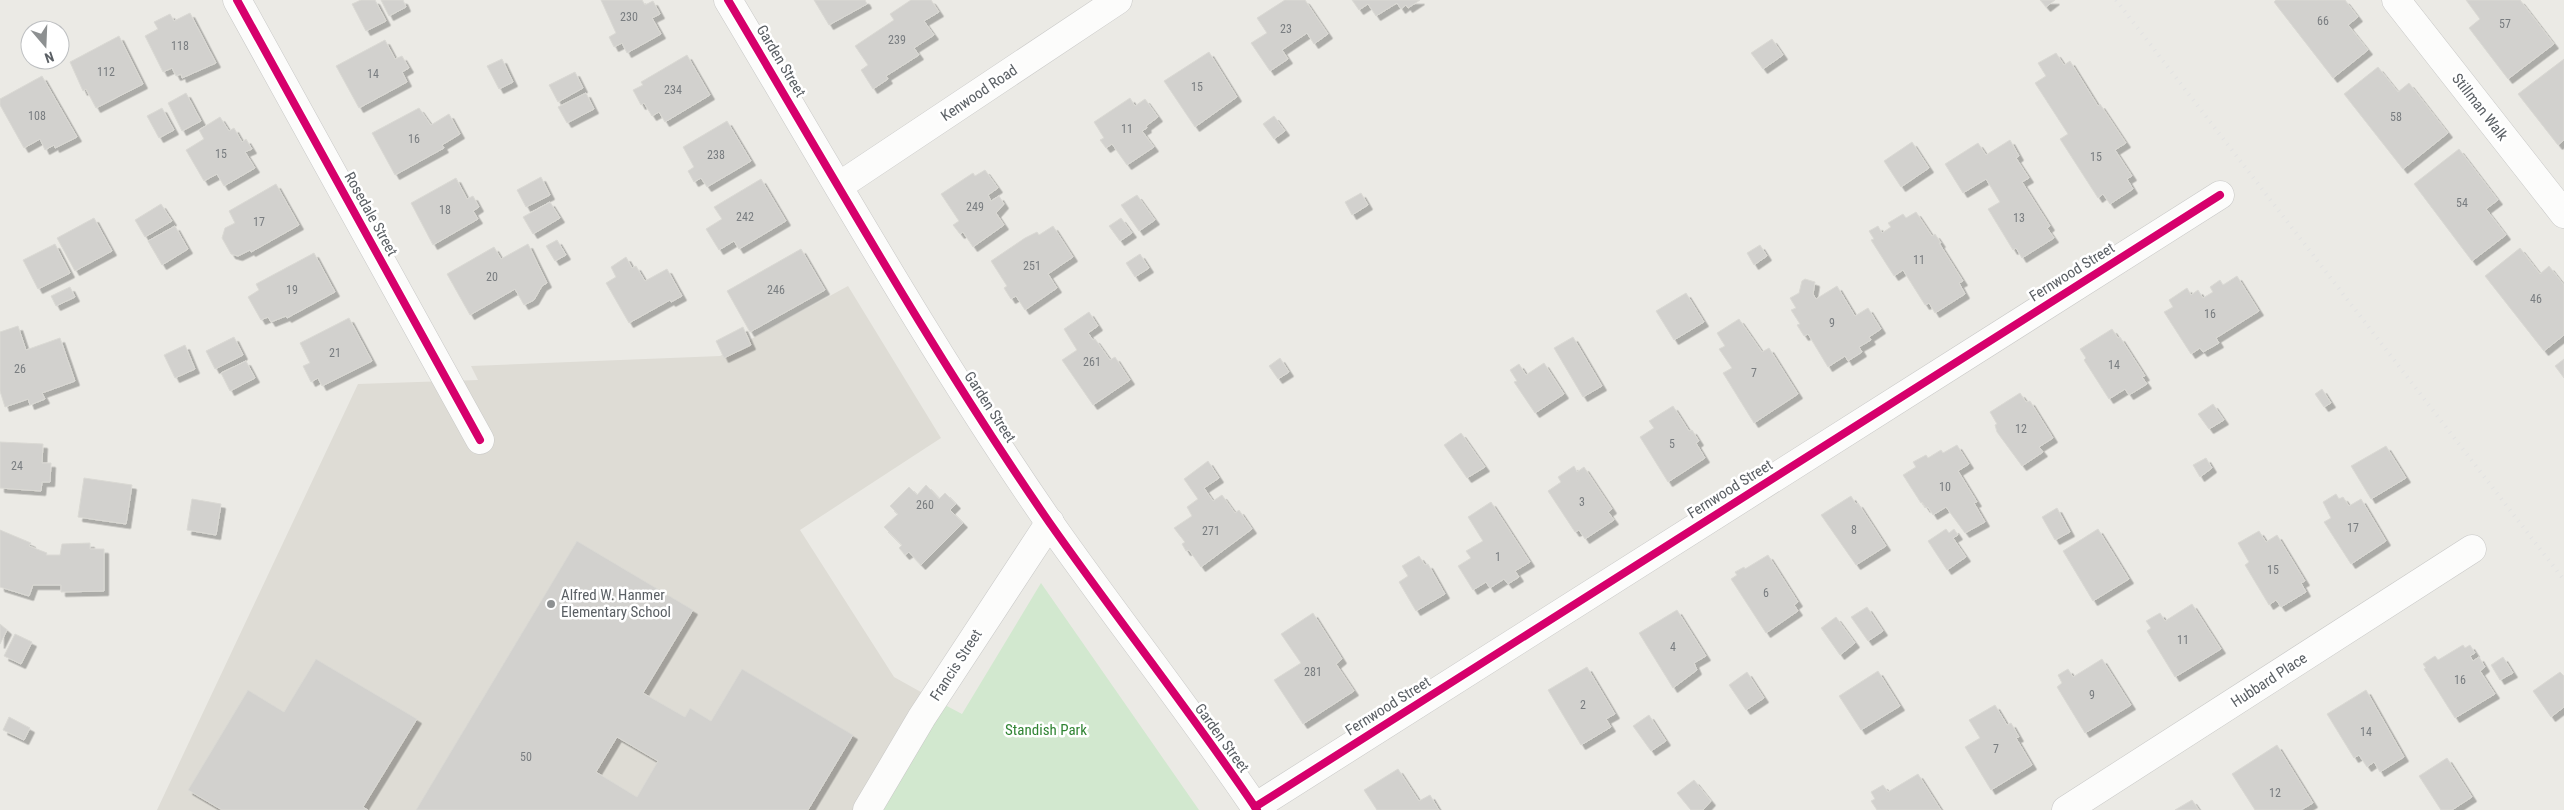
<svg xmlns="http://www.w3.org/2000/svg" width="2564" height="810" viewBox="0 0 2564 810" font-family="'Roboto Condensed',sans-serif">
  <defs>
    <filter id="shadow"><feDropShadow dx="4.5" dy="4.5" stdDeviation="0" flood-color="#0004"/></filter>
  </defs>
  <rect width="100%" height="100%" fill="#ebeae5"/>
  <path fill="#dedcd5" d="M848,286L941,438L800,530L894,677L928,696L860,810H157L358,384L478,380L471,366L720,356Z"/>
  <path fill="#d2e8cf" d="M1041,583L1199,810H860L928,696L962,714Z"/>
  <g fill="#d2d1ce" stroke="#dad9d4" fill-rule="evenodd" filter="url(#shadow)">
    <path d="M361,0H375L386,21L366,31L352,4Z"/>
    <path d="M381,0H403L406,7L389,16Z"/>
    <path d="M601,0H642L645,5L653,1L660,14L652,18L661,34L627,53L622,43L614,47L609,37L616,33Z"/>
    <path d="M814,0H865L867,4L829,25Z"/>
    <path d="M911,0H931L939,12L924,21L934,35L914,48L919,55L886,76L888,79L873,89L861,70L868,65L855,46L894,20L890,14Z"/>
    <path d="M1285,0H1305L1328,34L1314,44L1307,33L1282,50L1288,59L1270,71L1251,43L1267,33L1257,18Z"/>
    <path d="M1352,0H1420L1408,8L1406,5L1401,9L1397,3L1376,16L1368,4L1359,10Z"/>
    <path d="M2040,0H2055L2046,7Z"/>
    <path d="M2276,0H2345L2358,17L2348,25L2368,50L2333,78L2274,2Z"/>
    <path d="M2466,0H2520L2554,44L2508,79L2469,28L2480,19Z"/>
    <path d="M190,13L216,63L182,78L181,74L176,76L172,68L163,72L145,36L158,29L154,22L170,14L174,21Z"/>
    <path d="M119,36L143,84L96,108L86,89L83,91L70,62Z"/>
    <path d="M1772,39L1783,55L1763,69L1751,53Z"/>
    <path d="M385,40L395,59L402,56L409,68L402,72L407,82L359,108L336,66Z"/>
    <path d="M1209,52L1237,97L1195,127L1164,81Z"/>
    <path d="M2056,53L2064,65L2070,61L2098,106L2100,104L2126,143L2115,150L2132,176L2127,179L2133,189L2110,204L2103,194L2098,198L2060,139L2068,134L2035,83L2046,76L2038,63Z"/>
    <path d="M687,55L710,95L665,122L659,112L652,116L644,103L641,105L633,90L643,85L641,82Z"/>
    <path d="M502,59L513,82L499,89L487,66Z"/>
    <path d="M2564,59V140L2558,145L2518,94Z"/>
    <path d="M2378,67L2398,92L2409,83L2448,133L2403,169L2344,94Z"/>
    <path d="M575,72L583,88L558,102L549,85Z"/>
    <path d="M42,76L77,137L55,148L54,145L45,150L40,139L24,148L0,105V99Z"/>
    <path d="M186,93L201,121L182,131L168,103Z"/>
    <path d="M586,93L594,109L567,123L558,107Z"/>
    <path d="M1130,98L1135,106L1145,99L1158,117L1146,126L1147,128L1142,131L1154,147L1127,165L1112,144L1106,148L1100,140L1104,138L1094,122Z"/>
    <path d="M162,108L174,130L159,138L147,116Z"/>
    <path d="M419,108L431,125L449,114L460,134L442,145L444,148L395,175L372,133Z"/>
    <path d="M1274,116L1285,131L1274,139L1263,124Z"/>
    <path d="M220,117L229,131L234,128L242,142L246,139L252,149L245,152L255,168L224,186L217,174L204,181L186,150L204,139L199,130Z"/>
    <path d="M727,121L751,161L707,187L701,178L694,182L688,171L694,167L683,147Z"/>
    <path d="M2010,140L2019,156L2016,158L2029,178L2022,182L2050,226L2047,228L2054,238L2022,258L2016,248L2013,250L1988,209L2000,202L1986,179L1963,193L1945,164L1978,143L1986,155Z"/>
    <path d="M1912,142L1929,168L1901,187L1884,161Z"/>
    <path d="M2459,149L2498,200L2486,209L2506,235L2472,261L2414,184Z"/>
    <path d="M985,170L998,188L988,195L991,201L999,196L1004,204L996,213L1004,225L973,247L963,232L960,234L953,225L959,221L941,194L973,173L975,176Z"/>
    <path d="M541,177L550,195L526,207L517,190Z"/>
    <path d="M456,178L467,199L473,196L479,207L473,211L478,219L433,245L411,203Z"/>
    <path d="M761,179L786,221L739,249L734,241L719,250L706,229L722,219L714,207Z"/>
    <path d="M276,184L299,225L251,252L250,250L238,256L231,254L222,238L225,228L235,223L229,211Z"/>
    <path d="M1361,193L1368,205L1352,215L1345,202Z"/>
    <path d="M1137,195L1155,220L1139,231L1121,205Z"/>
    <path d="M550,202L560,218L533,234L523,217Z"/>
    <path d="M161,204L172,221L145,237L135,220Z"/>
    <path d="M1916,212L1932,236L1935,234L1941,243H1939L1963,281L1959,283L1965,294L1935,313L1929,303L1925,305L1903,270L1894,276L1871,240L1874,239L1869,231L1878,226L1882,233L1891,227L1888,223L1903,214L1906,218Z"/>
    <path d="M94,218L112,251L75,271L57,238Z"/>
    <path d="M1121,218L1132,233L1120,241L1109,226Z"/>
    <path d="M175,226L188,249L162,265L148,241Z"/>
    <path d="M1053,226L1073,257L1048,274L1057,288L1025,310L1016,296L1011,299L1004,288L1007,286L991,261L1025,238L1037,232L1039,235Z"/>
    <path d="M557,240L566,255L555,261L546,246Z"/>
    <path d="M55,244L70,273L38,289L23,260Z"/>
    <path d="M528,244L547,283L542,286L534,300L524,305L515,289L470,315L447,274L494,247L501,259Z"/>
    <path d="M1760,245L1767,256L1754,265L1747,253Z"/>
    <path d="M2520,248L2540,274L2549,266L2564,285V335L2544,351L2485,276Z"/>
    <path d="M801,249L825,290L750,332L727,291Z"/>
    <path d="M314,253L335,292L287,318L286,316L271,322L268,317L261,320L248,297L259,290L256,284Z"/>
    <path d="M1140,254L1149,268L1135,277L1126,263Z"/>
    <path d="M626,257L632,268L636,266L645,281L667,269L682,296L671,302L670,300L629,323L606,283L616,277L611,267Z"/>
    <path d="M2237,276L2259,311L2216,338L2219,343L2203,352L2200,348L2191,354L2164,312L2173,307L2169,300L2187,288L2191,295L2198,290L2203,298L2213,292L2210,287L2220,280L2223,285Z"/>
    <path d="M1805,279L1815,282L1813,294L1816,299L1837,286L1855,316L1868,308L1881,329L1869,337L1871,340L1859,347L1862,352L1848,361L1845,356L1828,367L1808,334L1804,336L1797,325L1800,324L1791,310L1796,308L1790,298L1799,293L1802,281Z"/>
    <path d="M70,287L75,297L56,306L51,296Z"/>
    <path d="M1686,293L1704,322L1674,340L1656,311Z"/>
    <path d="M1089,312L1098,326L1088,333L1093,340L1095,339L1110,360L1115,357L1130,380L1093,405L1062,360L1077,350L1064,329Z"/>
    <path d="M349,318L372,361L322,386L318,378L311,382L303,366L310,363L300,343Z"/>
    <path d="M1739,319L1762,352L1769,348L1798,394L1754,423L1723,373L1732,368L1719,349L1725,346L1717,333Z"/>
    <path d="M18,326L26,350L60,338L75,381L42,393L45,399L30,405L28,399L5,407L0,391V332Z"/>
    <path d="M743,327L751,345L724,358L716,341Z"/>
    <path d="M2112,329L2118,338L2120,337L2145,376L2142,377L2147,384L2129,395L2125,389L2109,399L2084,360L2086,358L2080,349Z"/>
    <path d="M234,337L243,355L215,369L206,351Z"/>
    <path d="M1573,337L1602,386L1583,397L1554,348Z"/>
    <path d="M185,345L195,369L175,378L164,355Z"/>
    <path d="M1280,358L1289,372L1278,379L1269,366Z"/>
    <path d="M2564,359V378L2555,366Z"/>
    <path d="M246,361L255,378L230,391L221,373Z"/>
    <path d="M1544,363L1564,394L1535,413L1514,382L1517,381L1510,370L1519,364L1526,375Z"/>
    <path d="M2322,389L2331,403L2324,407L2315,394Z"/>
    <path d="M2020,393L2026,402L2030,401L2053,438L2039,447L2043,452L2022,466L1997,432L1995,425L1997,424L1990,412Z"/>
    <path d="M2213,404L2224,420L2209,429L2198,414Z"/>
    <path d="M1673,406L1689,431L1692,430L1699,441L1696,443L1705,458L1668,482L1640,437L1654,428L1649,421Z"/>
    <path d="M1461,433L1485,467L1467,478L1444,445Z"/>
    <path d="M0,442L43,444L42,463H51L50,482H42L41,491L0,488Z"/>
    <path d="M1957,445L1969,464L1958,471L1977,502L1974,503L1985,522L1965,533L1946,507L1933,515L1928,507L1926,508L1922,502L1921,503L1903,475L1916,467L1913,462L1926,455L1928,458L1941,450L1943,453Z"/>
    <path d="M2386,446L2406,478L2371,499L2351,466Z"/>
    <path d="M2206,458L2212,468L2200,477L2193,465Z"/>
    <path d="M1208,461L1219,478L1204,488L1213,501L1222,495L1235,513L1239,510L1252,529L1201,567L1189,550L1186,551L1182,544L1185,542L1174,528L1192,516L1187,507L1198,499L1184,479Z"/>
    <path d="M1574,466L1577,472L1584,467L1612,509L1608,512L1614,520L1585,539L1579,530L1575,532L1548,491L1561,482L1558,477Z"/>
    <path d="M84,478L132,485L126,524L78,517Z"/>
    <path d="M926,485L939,499L945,493L956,504L950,510L963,523L921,565L909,552L905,555L899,548L902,545L884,527L898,514L890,506L909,487L917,495Z"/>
    <path d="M2336,494L2339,499L2343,497L2349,506L2361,499L2386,541L2351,564L2324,522L2331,518L2323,502Z"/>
    <path d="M1851,496L1856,504L1858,503L1886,546L1856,565L1821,515Z"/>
    <path d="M192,499L221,504L216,535L187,530Z"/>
    <path d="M1491,502L1530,562L1515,571L1519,577L1508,584L1504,579L1490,588L1486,582L1473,590L1458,566L1471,558L1466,551L1483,541L1468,517Z"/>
    <path d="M2057,508L2070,532L2055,540L2042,517Z"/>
    <path d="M1946,529L1949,533L1954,529L1958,535L1953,538L1966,557L1947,570L1928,541Z"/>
    <path d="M2098,529L2129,579L2093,601L2063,551Z"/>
    <path d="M0,530L31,543L29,546L47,553L46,555H60L62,544L90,543V549H104V591L61,592V585H33L29,596L0,587Z"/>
    <path d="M2259,531L2266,542L2277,535L2305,581L2301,583L2306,592L2281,607L2276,600L2269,605L2245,565L2249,562L2238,543Z"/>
    <path d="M577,541L693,610L643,693L685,717L690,708L711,721L742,669L853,735L808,810H416ZM617,737L658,761L637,797L596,772Z"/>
    <path d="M1768,555L1798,602L1794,605L1798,611L1766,633L1731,579L1737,575L1735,572L1744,567L1745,569Z"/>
    <path d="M1419,556L1425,565L1428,564L1445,594L1416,611L1399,582L1408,576L1402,566Z"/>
    <path d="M2192,604L2221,649L2175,677L2147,631L2151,628L2146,621L2160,613L2165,621Z"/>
    <path d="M1867,607L1883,631L1868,641L1851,617Z"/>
    <path d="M1677,610L1706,656L1694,663L1697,670L1673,688L1639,633Z"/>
    <path d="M1313,613L1342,659L1336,664L1354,691L1303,724L1274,680L1301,663L1281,634Z"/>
    <path d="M1836,617L1855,643L1840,655L1821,628Z"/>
    <path d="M0,624L7,630L0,644Z"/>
    <path d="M15,634L32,642L21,664L4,656Z"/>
    <path d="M2463,645L2465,648L2470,645L2475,653L2470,656L2473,661L2479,657L2485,667L2480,671L2495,694L2455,718L2424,669L2426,668L2423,664L2435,656L2438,660Z"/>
    <path d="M2503,657L2513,673L2500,680L2491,665Z"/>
    <path d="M316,659L417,719L363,807L368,810H222L188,790L248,690L284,712Z"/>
    <path d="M2102,659L2131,705L2085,733L2057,687L2062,683L2058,675L2068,669L2073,677Z"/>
    <path d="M1587,667L1615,714L1606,719L1611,727L1581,745L1548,690Z"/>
    <path d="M1878,671L1900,706L1861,730L1839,696Z"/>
    <path d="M1747,672L1764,698L1746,710L1729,685Z"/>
    <path d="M2560,672L2564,676V707L2551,717L2533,691Z"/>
    <path d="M2366,690L2404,757L2380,772L2374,762L2367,767L2359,755L2354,758L2327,714Z"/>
    <path d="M1995,705L2007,725L2011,723L2019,737L2016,738L2032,765L1991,790L1965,747L1980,738L1969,720Z"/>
    <path d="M1649,715L1666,741L1651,751L1633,726Z"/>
    <path d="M9,717L30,728L24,740L3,730Z"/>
    <path d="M2277,745L2313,803L2301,810H2255L2232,774Z"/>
    <path d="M2447,758L2472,797L2452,810H2441L2419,776Z"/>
    <path d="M1398,769L1419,801L1430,795L1439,810H1377L1364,790Z"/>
    <path d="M1918,774L1941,810H1877L1871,801L1875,799L1871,792L1883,785L1888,792Z"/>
    <path d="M1694,780L1711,801L1703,810H1691L1677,793Z"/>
    <path d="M2192,800L2199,810H2175Z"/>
  </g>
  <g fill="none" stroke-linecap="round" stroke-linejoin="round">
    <defs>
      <g id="street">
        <path d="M237,0L480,440"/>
        <path d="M728,0C833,176 933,354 1049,522C1117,619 1191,712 1257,810"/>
        <path d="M2396,0L2564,214"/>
        <path d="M839,186L1118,0"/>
        <path d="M1255,807L2220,195"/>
        <path d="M867,810L922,717L1050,522"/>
        <path d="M2066,810L2472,549"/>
      </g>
    </defs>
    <use href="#street" stroke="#c8c8c7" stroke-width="29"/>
    <use href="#street" stroke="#fcfcfb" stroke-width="28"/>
    <path stroke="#e2e2e2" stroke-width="4" stroke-dasharray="1 6" stroke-linecap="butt" d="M2116,0L2564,580"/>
    <defs>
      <g id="cycleway">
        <path d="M237,0L480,440"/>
        <path d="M728,0C833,176 933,354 1049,522C1117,619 1191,712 1257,810"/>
        <path d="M1255,807L2220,195"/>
      </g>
    </defs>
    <use href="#cycleway" stroke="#fff" stroke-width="11"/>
    <use href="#cycleway" stroke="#d6006c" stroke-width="8"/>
  </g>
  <circle fill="#8d9091" stroke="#fff" stroke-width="2" cx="551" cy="604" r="5"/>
  <g text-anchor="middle" stroke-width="5" stroke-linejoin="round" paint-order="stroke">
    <g font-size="12" fill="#797d80">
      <text x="629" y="21">230</text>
      <text x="2323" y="25">66</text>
      <text x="2505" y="28">57</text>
      <text x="1286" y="33">23</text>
      <text x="897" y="44">239</text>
      <text x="180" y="50">118</text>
      <text x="106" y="76">112</text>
      <text x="373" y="78">14</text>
      <text x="1197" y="91">15</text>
      <text x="673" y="94">234</text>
      <text x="37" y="120">108</text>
      <text x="2396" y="121">58</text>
      <text x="1127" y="133">11</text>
      <text x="414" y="143">16</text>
      <text x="221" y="158">15</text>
      <text x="716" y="159">238</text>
      <text x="2096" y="161">15</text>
      <text x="2462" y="207">54</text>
      <text x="975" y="211">249</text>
      <text x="445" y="214">18</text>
      <text x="745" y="221">242</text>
      <text x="2019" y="222">13</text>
      <text x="259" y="226">17</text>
      <text x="1919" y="264">11</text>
      <text x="1032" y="270">251</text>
      <text x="492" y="281">20</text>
      <text x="292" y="294">19</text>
      <text x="776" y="294">246</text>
      <text x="2536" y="303">46</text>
      <text x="2210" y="318">16</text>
      <text x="1832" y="327">9</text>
      <text x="335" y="357">21</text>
      <text x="1092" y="366">261</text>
      <text x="2114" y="369">14</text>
      <text x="20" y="373">26</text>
      <text x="1754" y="377">7</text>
      <text x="2021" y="433">12</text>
      <text x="1672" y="448">5</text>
      <text x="17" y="470">24</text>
      <text x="1945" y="491">10</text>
      <text x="1582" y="506">3</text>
      <text x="925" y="509">260</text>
      <text x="2353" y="532">17</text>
      <text x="1854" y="534">8</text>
      <text x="1211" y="535">271</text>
      <text x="1498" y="561">1</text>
      <text x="2273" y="574">15</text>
      <text x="1766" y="597">6</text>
      <text x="2183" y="644">11</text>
      <text x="1673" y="651">4</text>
      <text x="1313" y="676">281</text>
      <text x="2460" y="684">16</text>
      <text x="2092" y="699">9</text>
      <text x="1583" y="709">2</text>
      <text x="2366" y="736">14</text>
      <text x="1996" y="753">7</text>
      <text x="526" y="761">50</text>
      <text x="2275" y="797">12</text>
    </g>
    <g font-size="15" fill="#5a5f64" stroke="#fff">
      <text transform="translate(781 61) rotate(59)" y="5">Garden Street</text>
      <text transform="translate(979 93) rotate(-34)" y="5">Kenwood Road</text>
      <text transform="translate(2480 107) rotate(52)" y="5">Stillman Walk</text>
      <text transform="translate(371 214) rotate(61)" y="5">Rosedale Street</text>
      <text transform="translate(2072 272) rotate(-32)" y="5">Fernwood Street</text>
      <text transform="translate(990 407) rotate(57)" y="5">Garden Street</text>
      <text transform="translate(1730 489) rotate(-32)" y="5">Fernwood Street</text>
      <text transform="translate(956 665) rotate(-57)" y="5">Francis Street</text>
      <text transform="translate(2269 680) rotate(-33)" y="5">Hubbard Place</text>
      <text transform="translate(1388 706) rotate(-32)" y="5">Fernwood Street</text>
      <text transform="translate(1222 738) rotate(54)" y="5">Garden Street</text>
    </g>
    <g font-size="15" fill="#5a5f64" stroke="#fff" text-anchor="start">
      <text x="561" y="600">Alfred W. Hanmer<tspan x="561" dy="17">Elementary School</tspan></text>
    </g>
    <g font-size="15" fill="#318434" stroke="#fff">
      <text x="1046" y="735">Standish Park</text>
    </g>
  </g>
  <g transform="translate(45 45) rotate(161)"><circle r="24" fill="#ffffff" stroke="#bdbfc1"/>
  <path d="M0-4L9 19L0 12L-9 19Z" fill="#8d9091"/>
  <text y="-8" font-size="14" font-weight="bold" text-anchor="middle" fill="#5a5f64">N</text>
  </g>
</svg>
